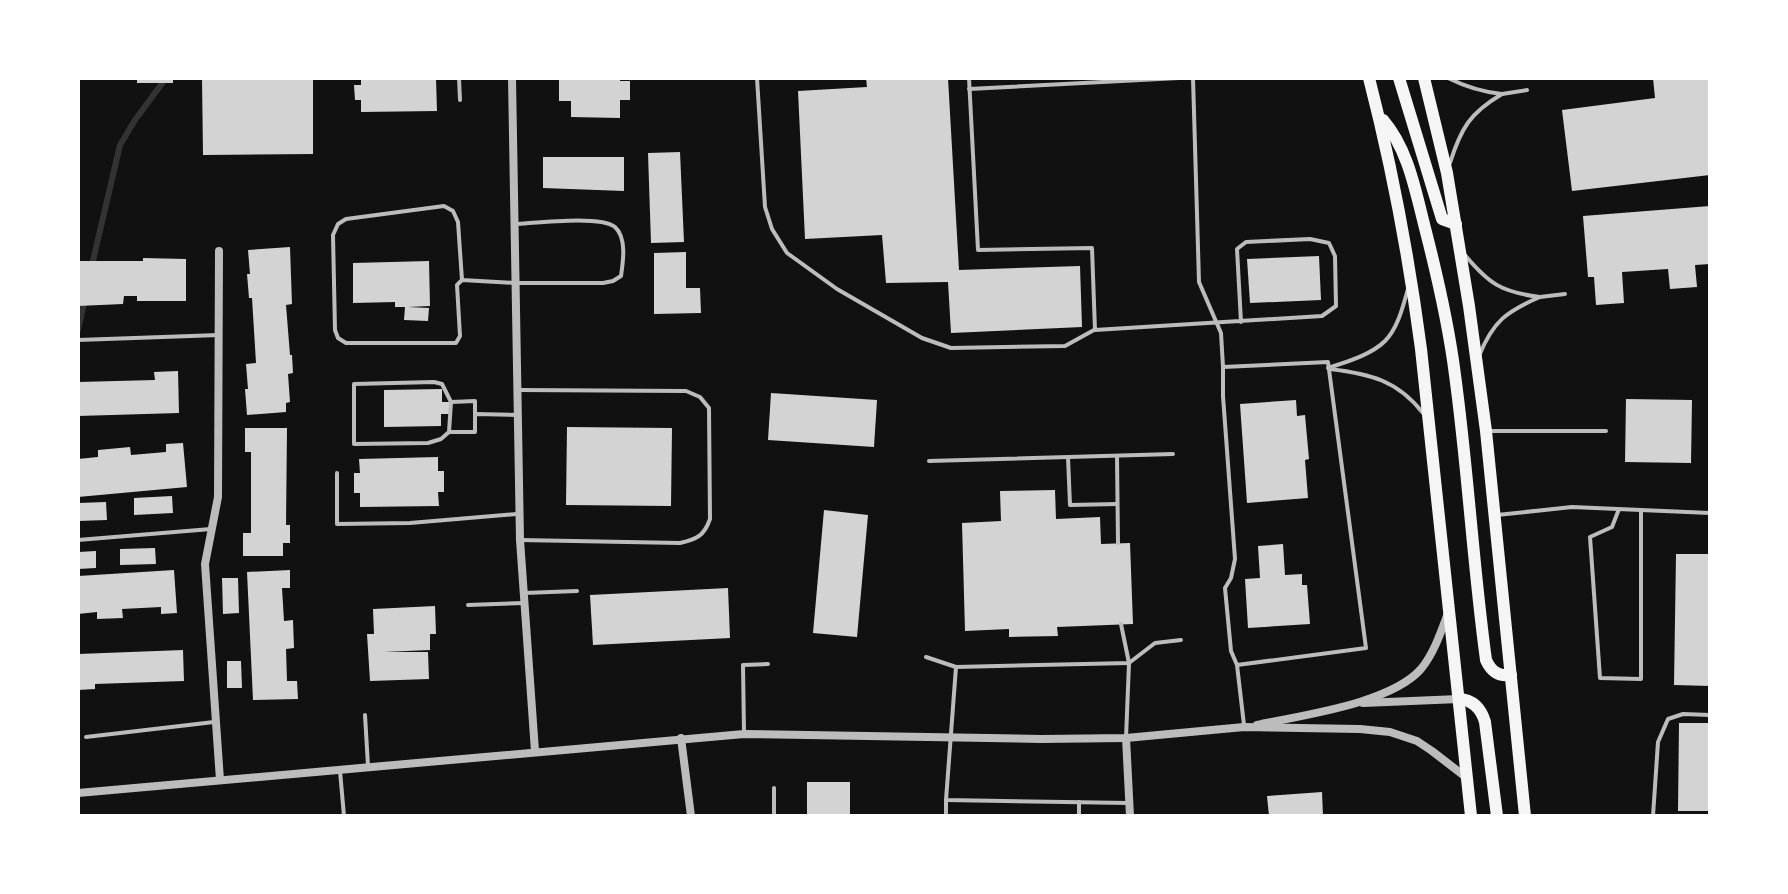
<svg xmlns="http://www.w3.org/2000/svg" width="1788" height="894" viewBox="0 0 1788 894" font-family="'Archivo Narrow',sans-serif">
  <rect width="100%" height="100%" fill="#111"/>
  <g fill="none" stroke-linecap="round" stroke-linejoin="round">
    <g stroke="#333" stroke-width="6">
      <path d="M91,269L120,145L135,120L166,78"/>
      <path d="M78,330L85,299"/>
    </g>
  </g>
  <g fill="#d3d3d3">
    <rect x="137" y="78" width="36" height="5"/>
    <path d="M202,78H313V154L203,155Z"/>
    <path d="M361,78H436L437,111L361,112V100H355L354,85H361Z"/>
    <path d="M571,78H620V81H630V100H620V118L571,117V101H559V80H571Z"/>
    <path d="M866,78H948L959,270L1080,266L1082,327L951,333L948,282L886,283L882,235L805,239L798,91L867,87Z"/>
    <path d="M1653,78H1710V175L1572,191L1562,110L1655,98Z"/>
    <path d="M680,152L684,242L651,243L648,153Z"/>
    <path d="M543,157H624V191L543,188Z"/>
    <path d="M1710,206V264L1695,265L1697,287L1670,289L1668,269L1622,272L1624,303L1596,305L1594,277H1588L1583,216Z"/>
    <path d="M290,247L292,304L286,305L290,355H292L293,373L288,374L290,402L286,403V412L247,415L245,389H248L246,364L256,363L252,298H249L247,274H250L248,250Z"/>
    <path d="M686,252V288H700L701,313L654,314V253Z"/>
    <path d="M1319,256L1321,300L1250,303L1247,259Z"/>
    <path d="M143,258L186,259V301H137V296H124L123,304L78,306V261H143Z"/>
    <path d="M429,261L430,306L408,307L429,308L428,321L404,320L405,307H395V302L353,303V263Z"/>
    <path d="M178,371L179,413L78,416V382L155,380L154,372Z"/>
    <path d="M442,389V402H449V414H441V426L384,427V390Z"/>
    <path d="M771,393L877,400L874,447L768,440Z"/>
    <path d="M1626,399L1692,400L1691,463L1625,462Z"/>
    <path d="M1296,400L1297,416L1305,415L1309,459L1305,460L1308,498L1247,503L1240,404Z"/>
    <path d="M567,427L672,428L671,506L566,505Z"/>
    <path d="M245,428H287L286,525H290V543H283V556H243V533H251V452H245Z"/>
    <path d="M183,443L187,487L78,497V459L98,457V450L130,447L131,455L166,452V444Z"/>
    <path d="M438,457V471H444V492H438L439,506L360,507V493H354V473H360L359,459Z"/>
    <path d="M1055,490L1056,519L1100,517L1101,544L1130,543L1133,624L1057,627L1058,636L1009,637V629L965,631L962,523L1001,521L1000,491Z"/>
    <path d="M172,496L173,513L134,515V498Z"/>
    <path d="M106,502L107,520L78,521V503Z"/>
    <path d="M824,510L868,515L857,637L813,633Z"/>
    <path d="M1283,544L1285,575L1302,574V585H1307L1310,624L1248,628L1245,579L1260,578L1258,546Z"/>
    <path d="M155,548L156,564L120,565V549Z"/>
    <path d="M96,551V568L78,569V552Z"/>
    <path d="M1676,554H1710V686L1674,685Z"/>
    <path d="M174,570L177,613L161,614V607L122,609L123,618L97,619V612L78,614V576Z"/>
    <path d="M290,570V588H282L284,621L293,620L294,648L286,649L287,681H297L298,699L253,700L247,572Z"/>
    <path d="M222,578H238L239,613L223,614Z"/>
    <path d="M728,588L730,638L593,645L590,595Z"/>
    <path d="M435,606L436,634H430V650L384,652H428L429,679L370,681L367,634H374L373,609Z"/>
    <path d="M183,650L184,681L95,684V689L78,690V654Z"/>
    <path d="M227,661H241L242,688H227Z"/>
    <path d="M1679,723H1710V811H1678Z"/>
    <rect x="807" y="782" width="43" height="34"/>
    <path d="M1322,792L1323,816H1269L1267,796Z"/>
  </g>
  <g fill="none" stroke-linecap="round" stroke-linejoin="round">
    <g stroke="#bcbcbc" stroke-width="4">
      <path d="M459,78L460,100"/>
      <path d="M757,78L765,207L772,229L787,253L837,289L922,338L951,348L1065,346L1094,330"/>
      <path d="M969,78L978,250L1092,248L1095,330L1322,316L1336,306L1335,256L1329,243L1310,239L1246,242L1237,249L1241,322"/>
      <path d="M1193,78L1199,282L1221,333L1223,367L1328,362L1366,648L1237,665L1244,725"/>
      <path d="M1448,78C1466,87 1483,92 1502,94C1470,113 1461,128 1450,163"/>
      <path d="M969,89L1179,78"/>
      <path d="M1502,94L1527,90"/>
      <path d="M1464,254C1489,284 1501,292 1540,297C1507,311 1493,321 1479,356"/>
      <path d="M462,280L458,222L453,211L444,206L346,219L338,224L333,235L335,330L338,338L346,343H456L460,336L457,285L462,280L515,283H603L613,281L621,276C623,262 627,238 615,227C601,215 535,223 515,224"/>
      <path d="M1540,297L1565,294"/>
      <path d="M78,340L219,335"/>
      <path d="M1223,367V396L1235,559L1231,578L1225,588L1231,651L1237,665"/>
      <path d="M1328,368C1346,362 1371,355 1385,341C1398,328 1403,306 1408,289"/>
      <path d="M1330,369C1370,374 1397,380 1423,413"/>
      <path d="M518,390L686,391L700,397L709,408L710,519C704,536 697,539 680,543L520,540"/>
      <path d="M451,402L475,401V414"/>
      <path d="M1488,431H1606"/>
      <path d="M449,432L451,402L442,384L434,382L354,384V444L428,443L441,439L449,432H475V414L518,415"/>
      <path d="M1117,456L1118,543"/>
      <path d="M1068,457L1070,505L1117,504"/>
      <path d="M929,461L1173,454"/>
      <path d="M337,473V524L410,523L517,514"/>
      <path d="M1619,509L1612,527L1590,537L1600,678L1641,679V510"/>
      <path d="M1497,515L1572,507L1710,513"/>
      <path d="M78,540L211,529"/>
      <path d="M524,593L577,591"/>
      <path d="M468,605L524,603"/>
      <path d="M926,657L956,667L946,800L1129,803"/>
      <path d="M956,667L1129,663L1121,624"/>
      <path d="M365,715L368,766"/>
      <path d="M744,732L743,665L768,664"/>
      <path d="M86,737L214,722"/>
      <path d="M1126,738L1129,663L1155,643L1181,640"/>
      <path d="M340,771L344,816"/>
      <path d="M774,816V788"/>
      <path d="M946,816V800"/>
      <path d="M1079,816V802"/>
      <path d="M1653,816L1658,742L1668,719L1683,714L1710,715"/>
    </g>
    <g stroke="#bcbcbc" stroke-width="8">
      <path d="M512,78L520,540L535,751"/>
      <path d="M219,251L218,497L205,564L220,780"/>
      <path d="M1363,703L1459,699"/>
      <path d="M1257,725C1302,715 1390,704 1421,669C1434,653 1441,632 1448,613"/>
      <path d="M681,738L691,816"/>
      <path d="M1126,738L1130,816"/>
      <path d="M78,793L744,734L1041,739L1126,738L1244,727L1360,729L1390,732L1417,741L1432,751L1467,778"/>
    </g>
    <g stroke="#f5f5f5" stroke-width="12">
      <path d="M1369,78C1392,167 1409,258 1421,349L1471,816"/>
      <path d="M1399,78L1442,219L1456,224"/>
      <path d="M1424,78L1447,173L1469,306L1486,431L1525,816"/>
      <path d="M1383,120C1409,150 1416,194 1426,232C1438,279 1449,327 1455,375C1468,470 1473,565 1486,660C1491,671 1498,677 1511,675"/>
      <path d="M1459,699C1473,700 1481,708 1485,722L1497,816"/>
    </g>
  </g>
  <rect width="1788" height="894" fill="none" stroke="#ffffff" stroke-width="160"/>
</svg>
